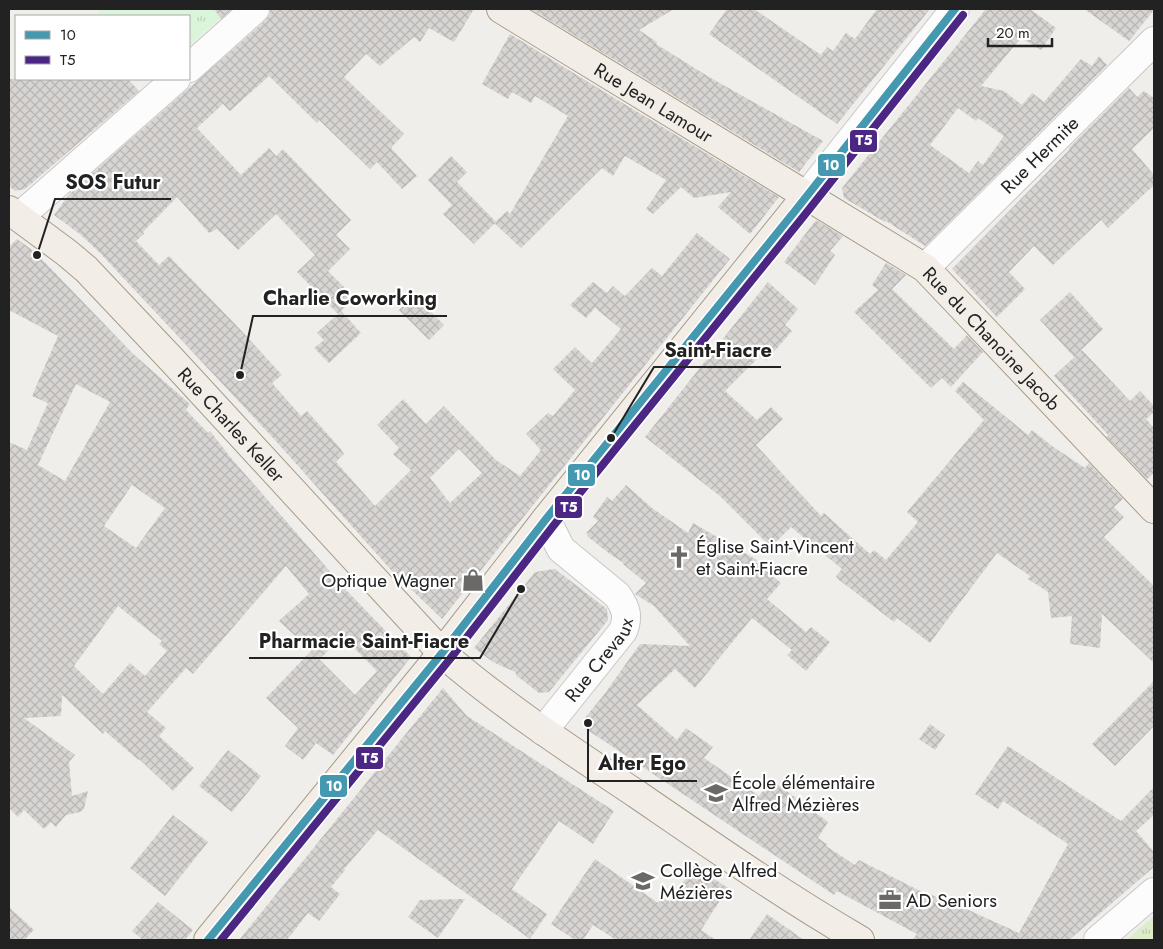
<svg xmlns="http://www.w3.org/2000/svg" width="1163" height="949" viewBox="0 0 1163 949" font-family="Jost,sans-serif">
  <defs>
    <pattern id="grass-tufts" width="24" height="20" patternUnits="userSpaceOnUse" patternTransform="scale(1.25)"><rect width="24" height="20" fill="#ddeccb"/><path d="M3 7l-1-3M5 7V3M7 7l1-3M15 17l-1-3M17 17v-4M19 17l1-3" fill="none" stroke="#bdcaae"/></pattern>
    <pattern id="park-tufts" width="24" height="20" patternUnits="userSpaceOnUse" patternTransform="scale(1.25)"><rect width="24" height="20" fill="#daf5da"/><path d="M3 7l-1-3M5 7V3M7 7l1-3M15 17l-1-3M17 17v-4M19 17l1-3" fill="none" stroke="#bbd2bb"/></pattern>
    <pattern id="building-cross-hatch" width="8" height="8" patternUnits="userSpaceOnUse" patternTransform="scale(1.25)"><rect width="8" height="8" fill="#d7d4d2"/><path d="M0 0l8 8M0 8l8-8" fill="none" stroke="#b8b6b4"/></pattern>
  </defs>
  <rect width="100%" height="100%" fill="#f0eeeb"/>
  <path fill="url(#grass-tufts)" d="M1154,916V940H1126Z"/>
  <path fill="url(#park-tufts)" d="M96,9H214L220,18L189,46V16H101Z"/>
  <g fill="url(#building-cross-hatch)" fill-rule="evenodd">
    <path d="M214,9H232L221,19Z"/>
    <path d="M270,9H474L454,42L429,28L420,42L414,37L380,66L366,54L344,77L404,134L391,148L417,176L402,189L377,162L370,169L319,120L317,123L269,76L230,111L223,104L197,128L241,175L269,148L276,156L283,149L351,220L336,235L350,249L328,271L355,298L338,314L297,272L315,255L276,214L238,250L217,229L209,233L177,197L143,232L144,234L136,241L159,265L169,256L235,324L282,375L272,383L301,416L307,411L340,448L344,454L336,462L375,506L411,470L393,454L399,448L377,425L403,399L426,424L444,406L496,460L520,476L541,450L526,434L548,413L553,416L575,390L553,369L575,347L592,363L621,329L595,308L586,318L570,305L593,282L607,293L613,286L625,296L652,268L662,276L697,233L730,259L442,619L391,570L274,439L100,253L81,235L54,215L70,193L265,21L270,14ZM459,449L482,473L450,503L430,478Z"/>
    <path d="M531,9H674L639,30L657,42L656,44L709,77L823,141L799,172Z"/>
    <path d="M727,9H754L821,55L827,47L833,51L846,33L855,39L877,9H930L837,124L709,34Z"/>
    <path d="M986,9H1030L1056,28L1041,50L1021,38L981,86L1004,91L1022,105L1032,93L1044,102L1081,59L1092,66L1099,56L1107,65L925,246L886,221L885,222L844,198L842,188ZM958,108L976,121L978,118L1004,136L983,165L978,161L969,173L930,145Z"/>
    <path d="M1084,9H1154V10L1129,41Z"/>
    <path d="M510,34L616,99L779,197L750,234L718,207L731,192L694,198L681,187L653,214L646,209L666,180L625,156L613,176L602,168L521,248L494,223L507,211L510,214L568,116L535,96L531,103L512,92L508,99L482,84Z"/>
    <path d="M9,79H128L139,91L25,189L15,191L9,186Z"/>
    <path d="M1129,88L1137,97L1144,91L1154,98V128L1132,149L1154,175V185L1108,228L1101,220L1053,265L1034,246L1009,272L1025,289L997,317L952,269L1070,149L1069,148Z"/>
    <path d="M451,156L467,172L457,182L496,222L474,244L443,214L452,205L428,180Z"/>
    <path d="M816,220L843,236L830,251L835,255L815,285L784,262Z"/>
    <path d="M17,239L35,252L132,353L190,404L186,410L208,433L210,431L231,458L347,591L411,657L333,755L316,743L303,760L285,746L298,728L266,698L311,651L355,695L377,671L342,636L320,659L279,621L309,594L286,566L193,674L186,668L147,712L166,728L159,736L194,768L173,791L139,759L138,760L105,731L103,734L62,695L61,716L24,718L75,755L69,762L72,796L88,791L84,809L80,812L66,815L56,827L51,822L44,829L24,810L18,817L9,808V442L27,450L48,403L32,396L58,336L9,310V247ZM76,384L110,402L65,481L38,465ZM132,485L165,508L136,548L104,526ZM118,606L162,641L159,644L167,651L145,676L130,663L103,694L74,666Z"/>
    <path d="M886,263L906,275L892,289L954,349L967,335L983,352L951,387L942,378L931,388L854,312L878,290L872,285Z"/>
    <path d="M768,282L798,309L785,325L792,331L766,361L760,356L725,391L757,420L771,407L783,419L756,445L821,516L824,513L870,554L874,550L886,560L918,522L907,512L984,420L955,391L963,382L1028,435L1032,430L1052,446L1085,468L1089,463L1123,499L1114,507L1124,517L1104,537L1154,586V663L1102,614L1100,648L1070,644L1072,616L1051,618L1048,592L1028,579L1030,576L997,553L930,643L897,618L894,622L838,579L836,576L842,569L791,527L771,547L721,497L645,437Z"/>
    <path d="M1070,292L1103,329L1074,357L1040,320Z"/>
    <path d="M414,295L444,325L429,340L399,310Z"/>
    <path d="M341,311L361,333L329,363L314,348L324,340L317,333Z"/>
    <path d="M1082,350L1130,401L1140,391L1154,406V412L1146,419L1154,428V473L1147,479L1107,437L1108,435L1098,424L1054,376Z"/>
    <path d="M626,485L652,508L688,533L693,523L757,560L756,562L781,583L767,599L806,632L811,627L830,642L806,671L787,655L792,650L752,618L695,688L675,669L637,705L677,740L686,728L713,747L704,758L759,796L772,780L828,822L818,838L827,844L826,846L855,865L859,860L928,895L929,893L940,899V897L1019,933L1068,844L1003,801L998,809L975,794L1008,746L1121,821L1154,787V815L1136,831L1154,852V867L1069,940H912L917,934L837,891L834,895L586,729L584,719L603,696L640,644L690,646L654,606L635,594L646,583L623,564L624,563L611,555L587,536L588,534L586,533L598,521L593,517L607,497L612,501Z"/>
    <path d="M555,569L607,609L608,620L549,692L539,693L517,676L515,672L493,662L474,648L535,572Z"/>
    <path d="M1154,681V726L1115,766L1092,744Z"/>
    <path d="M443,688L467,716L614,811L593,844L559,821L512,889L547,914L530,939L378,830L344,869L345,870L331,887L340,894L319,921L308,913L287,940H239Z"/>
    <path d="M930,724L945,735L935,750L919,739Z"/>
    <path d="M228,750L261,776L232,812L199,786Z"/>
    <path d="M173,815L208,842L165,896L130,868Z"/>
    <path d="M595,859L658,903L662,897L670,902L694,866L705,873L728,888L701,930L716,940H616L593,925L583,940H575L551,924Z"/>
    <path d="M465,899L438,938L408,917L420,900Z"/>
    <path d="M158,902L193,930L185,940H143L132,931Z"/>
    <path d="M9,907L34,930L24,940H9Z"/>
    <path d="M767,914L804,940H749Z"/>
  </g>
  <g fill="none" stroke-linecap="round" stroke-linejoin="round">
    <defs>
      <g id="minor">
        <path d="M189,68L255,9"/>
        <path d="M807,195L955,9"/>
        <path d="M19,217L176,79"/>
        <path id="s1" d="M925,268L1154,41"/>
        <path id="s2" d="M543,731L623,631C629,616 626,608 617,595L561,549L546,519"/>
        <path d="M1098,940L1154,892"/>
      </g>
      <g id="major">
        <path id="s3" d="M501,9L925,268L1154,509"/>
        <path id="s4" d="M9,210L67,253L86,269L173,361L442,653C503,706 571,750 638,795C711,845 784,896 860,940"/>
        <path d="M208,940L442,653L546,519L807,195"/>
      </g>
    </defs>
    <use href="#minor" stroke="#c9c8c7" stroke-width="30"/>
    <use href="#major" stroke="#a79c86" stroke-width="30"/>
    <use href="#minor" stroke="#fdfcfc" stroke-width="28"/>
    <use href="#major" stroke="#f3ede7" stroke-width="28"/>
    <defs>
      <path id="bus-1" d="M208,940L442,653L546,519L795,211L955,9"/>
      <path id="bus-2" d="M221,940L450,659L554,525L803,217L963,15"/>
    </defs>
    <use href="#bus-1" stroke="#fff" stroke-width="11"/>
    <use href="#bus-2" stroke="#fff" stroke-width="11"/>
    <use href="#bus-1" stroke="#4499b1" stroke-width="8"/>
    <use href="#bus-2" stroke="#4b2783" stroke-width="8"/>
  </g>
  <defs>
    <symbol id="church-bare" viewBox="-9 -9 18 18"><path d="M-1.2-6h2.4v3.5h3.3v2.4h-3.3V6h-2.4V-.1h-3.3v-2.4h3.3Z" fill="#6a6968" stroke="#fff" stroke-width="2.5" paint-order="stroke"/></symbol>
    <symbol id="shop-bare" viewBox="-9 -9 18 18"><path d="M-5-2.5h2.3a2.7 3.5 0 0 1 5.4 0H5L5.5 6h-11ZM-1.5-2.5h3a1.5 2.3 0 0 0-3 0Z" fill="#6a6968" stroke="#fff" stroke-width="2.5" paint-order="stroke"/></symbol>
    <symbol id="school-bare" viewBox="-9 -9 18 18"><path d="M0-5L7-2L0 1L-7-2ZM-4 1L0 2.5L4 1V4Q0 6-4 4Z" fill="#6a6968" stroke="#fff" stroke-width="2.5" paint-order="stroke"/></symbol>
    <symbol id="office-bare" viewBox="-9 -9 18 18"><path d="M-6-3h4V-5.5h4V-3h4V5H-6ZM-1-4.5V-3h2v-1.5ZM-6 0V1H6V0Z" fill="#6a6968" stroke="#fff" stroke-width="2.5" paint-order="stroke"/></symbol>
  </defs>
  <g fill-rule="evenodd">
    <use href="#church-bare" x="663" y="541" width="32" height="32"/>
    <use href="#shop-bare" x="457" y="564" width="32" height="32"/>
    <use href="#school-bare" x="700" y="777" width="32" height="32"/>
    <use href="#school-bare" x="627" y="865" width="32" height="32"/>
    <use href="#office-bare" x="874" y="884" width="32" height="32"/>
  </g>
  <g text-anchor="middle" stroke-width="4.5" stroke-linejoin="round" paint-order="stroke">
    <g font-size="19" fill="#222" stroke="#fff">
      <text dy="7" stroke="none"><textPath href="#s3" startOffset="179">Rue Jean Lamour</textPath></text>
      <text dy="7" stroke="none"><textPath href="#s1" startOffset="161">Rue Hermite</textPath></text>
      <text dy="7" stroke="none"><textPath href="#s3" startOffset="594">Rue du Chanoine Jacob</textPath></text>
      <text dy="7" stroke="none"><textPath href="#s4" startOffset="310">Rue Charles Keller</textPath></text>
      <text dy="7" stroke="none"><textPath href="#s2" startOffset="91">Rue Crevaux</textPath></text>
    </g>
    <g font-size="19" fill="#222" stroke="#fff" text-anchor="start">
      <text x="696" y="553">Église Saint-Vincent<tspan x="696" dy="22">et Saint-Fiacre</tspan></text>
      <text x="456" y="587" text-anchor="end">Optique Wagner</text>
      <text x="732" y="789">École élémentaire<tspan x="732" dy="22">Alfred Mézières</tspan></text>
      <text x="660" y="877">Collège Alfred<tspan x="660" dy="22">Mézières</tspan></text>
      <text x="906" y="907">AD Seniors</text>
    </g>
  </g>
  <path fill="none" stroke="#222" stroke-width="2" d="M37 255L55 199H171M240 375L253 316H447M611 438L654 367H781M521 589L480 658H249M588 723L588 781H697"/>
  <g fill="#222" stroke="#fff" stroke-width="2">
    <circle cx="37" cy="255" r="5"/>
    <circle cx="240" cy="375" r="5"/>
    <circle cx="611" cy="438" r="5"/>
    <circle cx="521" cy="589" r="5"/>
    <circle cx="588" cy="723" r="5"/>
  </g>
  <g font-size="20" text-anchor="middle" font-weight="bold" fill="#222" stroke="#fff" stroke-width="4.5" stroke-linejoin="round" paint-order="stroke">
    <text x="113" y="189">SOS Futur</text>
    <text x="350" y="305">Charlie Coworking</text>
    <text x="718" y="357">Saint-Fiacre</text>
    <text x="364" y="648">Pharmacie Saint-Fiacre</text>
    <text x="642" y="770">Alter Ego</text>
  </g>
  <g stroke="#fff" stroke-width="2">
    <rect x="849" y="129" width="29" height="24" rx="5" fill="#4b2783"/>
    <rect x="817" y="153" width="29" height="24" rx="5" fill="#4499b1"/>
    <rect x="567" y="463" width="29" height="24" rx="5" fill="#4499b1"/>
    <rect x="554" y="495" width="29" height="24" rx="5" fill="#4b2783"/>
    <rect x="355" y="746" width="29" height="24" rx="5" fill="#4b2783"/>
    <rect x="319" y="774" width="29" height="24" rx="5" fill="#4499b1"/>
  </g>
  <g font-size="14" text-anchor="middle" font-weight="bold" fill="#fff">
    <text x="864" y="145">T5</text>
    <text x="831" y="170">10</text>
    <text x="582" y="480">10</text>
    <text x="569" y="512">T5</text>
    <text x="370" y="763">T5</text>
    <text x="334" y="791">10</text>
  </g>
  <rect width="1163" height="949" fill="none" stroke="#222222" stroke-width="20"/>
  <rect x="15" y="15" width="175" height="65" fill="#ffffff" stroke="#a7a7a7"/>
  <rect x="25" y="31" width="25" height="8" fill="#4499b1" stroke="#a7a7a7"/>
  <text x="60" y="40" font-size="15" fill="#222222">10</text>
  <rect x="25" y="56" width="25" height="8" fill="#4b2783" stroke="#a7a7a7"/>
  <text x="60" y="65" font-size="15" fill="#222222">T5</text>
  <path d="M988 38v8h64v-8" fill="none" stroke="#222222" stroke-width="2.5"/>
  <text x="996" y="38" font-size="15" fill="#222222" stroke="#ffffff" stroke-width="4" paint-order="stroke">20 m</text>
</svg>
